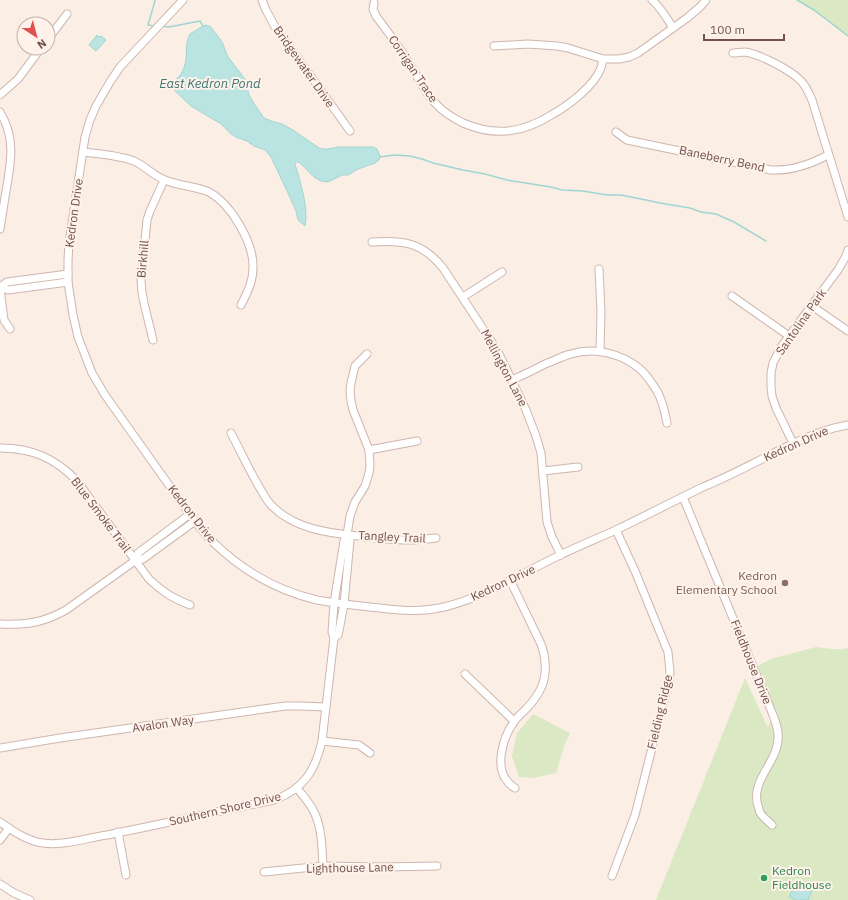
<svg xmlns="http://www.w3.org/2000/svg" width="848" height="900" viewBox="0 0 848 900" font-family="'IBM Plex Sans',sans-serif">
  <rect width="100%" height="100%" fill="#fbeee5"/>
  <g fill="#dae8c4">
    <path d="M798,0H848V35Z"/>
    <path d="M816,647C826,648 838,651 848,648V900H656L745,678L768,728L774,707L757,666L771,659Z"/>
    <path d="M533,714L570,733L564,746L556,773L534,778L519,777L512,756L517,733Z"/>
  </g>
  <g fill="#bae4e1" stroke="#a1d5d2">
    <path d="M206,25L211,27L222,42L228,57L245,79L249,95L253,102L264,118L271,121L282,124L293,130L319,148C327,151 333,147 341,147C352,147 362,147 373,147L377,149L380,156L379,160L375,163L358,169L348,175H342L330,181L326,182L321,181L314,177L299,162H296L295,164C300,181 309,209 305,226L298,220L296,211L288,193L271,157L265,150L254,146L247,141L236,137L230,133L221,124L191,106L172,88L171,85L181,74L184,68L186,60L187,42L190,34L203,26Z"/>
    <path d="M97,35L99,37L101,36L106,40L96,51L89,45Z"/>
    <path d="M795,884L812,891L808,900H796L789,897Z"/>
  </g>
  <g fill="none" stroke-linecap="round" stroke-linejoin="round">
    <g stroke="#a1d5d2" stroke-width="1.5">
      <path d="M154,0L155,1L148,25L154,26"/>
      <path d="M797,0L814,10L848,36"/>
      <path d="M162,26L169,27L200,21L203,26"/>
      <path d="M380,157L394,155L410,156L422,159L433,163L463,170L485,174L507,180L551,187L562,190L583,191L607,195H621L646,200L660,203L690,208L701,212L716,214L734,222L766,241"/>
    </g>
    <defs>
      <g id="minor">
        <path d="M183,0L120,67L110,82L96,106L90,120L85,137L69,243L68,260V282L73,315L78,337L92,373L105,395C127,426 149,457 171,488C185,507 197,527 214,543C243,571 278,591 317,600C335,603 352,605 370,607C394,610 419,613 444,607C482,598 521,574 556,557C576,547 596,539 616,530C645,516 674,501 703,487C725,478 746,467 766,457C793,443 819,430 848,425"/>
        <path d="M262,0L266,10L274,25L350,131"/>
        <path d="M652,0C661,8 667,18 673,28"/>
        <path d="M374,3L373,9L376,16C388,32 400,48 411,66C419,79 425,93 436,104C443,112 453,118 463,123C496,137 523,133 553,114C569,105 594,86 601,68C602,65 602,62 603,59"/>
        <path d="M48,39L67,14"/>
        <path d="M494,46L528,44L557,46L568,48L603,59H619L629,57L638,53L687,18L700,7L706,0"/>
        <path d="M733,53C737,53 741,52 745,52C759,54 791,70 801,81C806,86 809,93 812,100L848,217"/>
        <path d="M0,95L18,79L41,48"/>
        <path d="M0,112C16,138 11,163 6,191C4,204 2,216 0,229"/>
        <path d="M616,132L627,140L771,170C790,171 811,164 828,155"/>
        <path d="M83,152C100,154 118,155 134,161C145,166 154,176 165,180C179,186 195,186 209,192C231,204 254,243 253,268C253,282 247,293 241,305"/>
        <path d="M372,242C403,240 422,242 443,268L495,347L500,356L526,410L536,436L541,453L547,522L552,537L561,555"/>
        <path d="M599,269L601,311L600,351"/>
        <path d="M0,287L7,282L68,274"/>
        <path d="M0,287L8,290L68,282"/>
        <path d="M0,289L4,320L10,329"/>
        <path d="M732,296L789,336"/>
        <path d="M463,297L502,272"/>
        <path d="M812,306L848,331"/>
        <path d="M153,340L144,303L142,292L141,280L147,220L150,211L164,180"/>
        <path d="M512,380C523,375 534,370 545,364C554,361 562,356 571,354C594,347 621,353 640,369C647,375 652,383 657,391C662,400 665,412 667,423"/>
        <path d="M231,433C241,452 250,472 261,490C264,495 267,501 271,505C294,529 328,533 359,536C375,538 392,540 408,540C417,540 427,539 436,538"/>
        <path d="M793,443L776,408L772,396L771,387V373L773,363L781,347L838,270L846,256L848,250"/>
        <path d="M0,448C32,448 55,458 77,481L149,579C163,592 172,598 190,605"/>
        <path d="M369,450L417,441"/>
        <path d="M543,471L578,467"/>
        <path d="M683,497L711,565L773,715C776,723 779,731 778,739C777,764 748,782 759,809C759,811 760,813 761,814C764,818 769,822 772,825"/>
        <path d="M136,560L138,553L190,514"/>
        <path d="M510,580L541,644C546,657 547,673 542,686C538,695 533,702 526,709C522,713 517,717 514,722C503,737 494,767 508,782C510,785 512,786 515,788"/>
        <path d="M0,624C26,625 43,623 66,610L136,560L143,559L195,521"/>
        <path d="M334,638L338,635L339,631L344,604L350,540L347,535"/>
        <path d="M465,674L514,721"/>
        <path d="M322,741L359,745L370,753"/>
        <path d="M0,748L60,738L285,706H300L326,707"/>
        <path d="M297,788C303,796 311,804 315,814C322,829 322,849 323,866"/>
        <path d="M0,822C13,831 27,841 43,843C64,846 86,838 107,835C163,824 218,811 274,800C304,789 315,771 322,741L334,638L332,632L334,603L344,541L347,535L350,516L355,502L365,486L369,473L370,466L369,450L353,410L351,401L350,391L351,383L355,366L367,354"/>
        <path d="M118,832L126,875"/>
        <path d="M0,840L9,828"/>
        <path d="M264,872L323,866L382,867L437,866"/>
        <path d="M612,876L635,815L669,681L670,672L668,652L635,571L616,530"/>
        <path d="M0,884L14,893L30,900"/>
      </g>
    </defs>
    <use href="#minor" stroke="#ceb6af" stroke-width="9"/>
    <use href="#minor" stroke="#fff" stroke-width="7"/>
  </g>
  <circle fill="#8d6e63" stroke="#fef2eb" stroke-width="1.5" cx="785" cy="583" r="4"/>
  <circle fill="#2e9e5b" stroke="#fef2eb" stroke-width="1.5" cx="764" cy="878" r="4"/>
  <g text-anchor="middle" stroke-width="4" stroke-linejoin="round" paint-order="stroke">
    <g font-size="12" fill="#72514b" stroke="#fef2eb">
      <text transform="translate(304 67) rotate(55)" y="4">Bridgewater Drive</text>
      <text transform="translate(413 69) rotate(56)" y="4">Corrigan Trace</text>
      <text transform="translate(722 159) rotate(12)" y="4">Baneberry Bend</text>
      <text transform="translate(74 213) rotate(-82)" y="4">Kedron Drive</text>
      <text transform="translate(143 259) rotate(-85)" y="4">Birkhill</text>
      <text transform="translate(801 322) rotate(-55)" y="4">Santolina Park</text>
      <text transform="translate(504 368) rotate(62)" y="4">Mellington Lane</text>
      <text transform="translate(796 444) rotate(-24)" y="4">Kedron Drive</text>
      <text transform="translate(192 514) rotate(52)" y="4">Kedron Drive</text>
      <text transform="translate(101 515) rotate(53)" y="4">Blue Smoke Trail</text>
      <text transform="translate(392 537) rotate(3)" y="4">Tangley Trail</text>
      <text transform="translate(503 583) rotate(-25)" y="4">Kedron Drive</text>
      <text transform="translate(751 662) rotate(68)" y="4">Fieldhouse Drive</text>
      <text transform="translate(660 712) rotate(-77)" y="4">Fielding Ridge</text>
      <text transform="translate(163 724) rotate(-8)" y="4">Avalon Way</text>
      <text transform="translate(225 809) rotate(-13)" y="4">Southern Shore Drive</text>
      <text transform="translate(350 868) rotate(-1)" y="4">Lighthouse Lane</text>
    </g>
    <g font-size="12" fill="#785e54" stroke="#fef2eb" text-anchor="end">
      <text x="777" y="580">Kedron<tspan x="777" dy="14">Elementary School</tspan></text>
    </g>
    <g font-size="12" fill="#27864d" stroke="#fef2eb" text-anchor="start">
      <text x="772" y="875">Kedron<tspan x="772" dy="14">Fieldhouse</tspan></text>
    </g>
    <g font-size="13" font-style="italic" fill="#407775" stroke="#fef2eb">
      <text x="210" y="88">East Kedron Pond</text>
    </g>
  </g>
  <g transform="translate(36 36) rotate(144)"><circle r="19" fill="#fef2eb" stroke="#c6b2ab"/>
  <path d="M0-3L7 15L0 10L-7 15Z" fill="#df5250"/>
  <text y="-6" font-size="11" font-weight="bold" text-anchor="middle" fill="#72514b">N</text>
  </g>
  <path d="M704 34v6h80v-6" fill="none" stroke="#72514b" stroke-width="2"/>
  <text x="710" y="34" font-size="12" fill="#72514b" stroke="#fef2eb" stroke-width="3" paint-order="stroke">100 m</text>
</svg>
